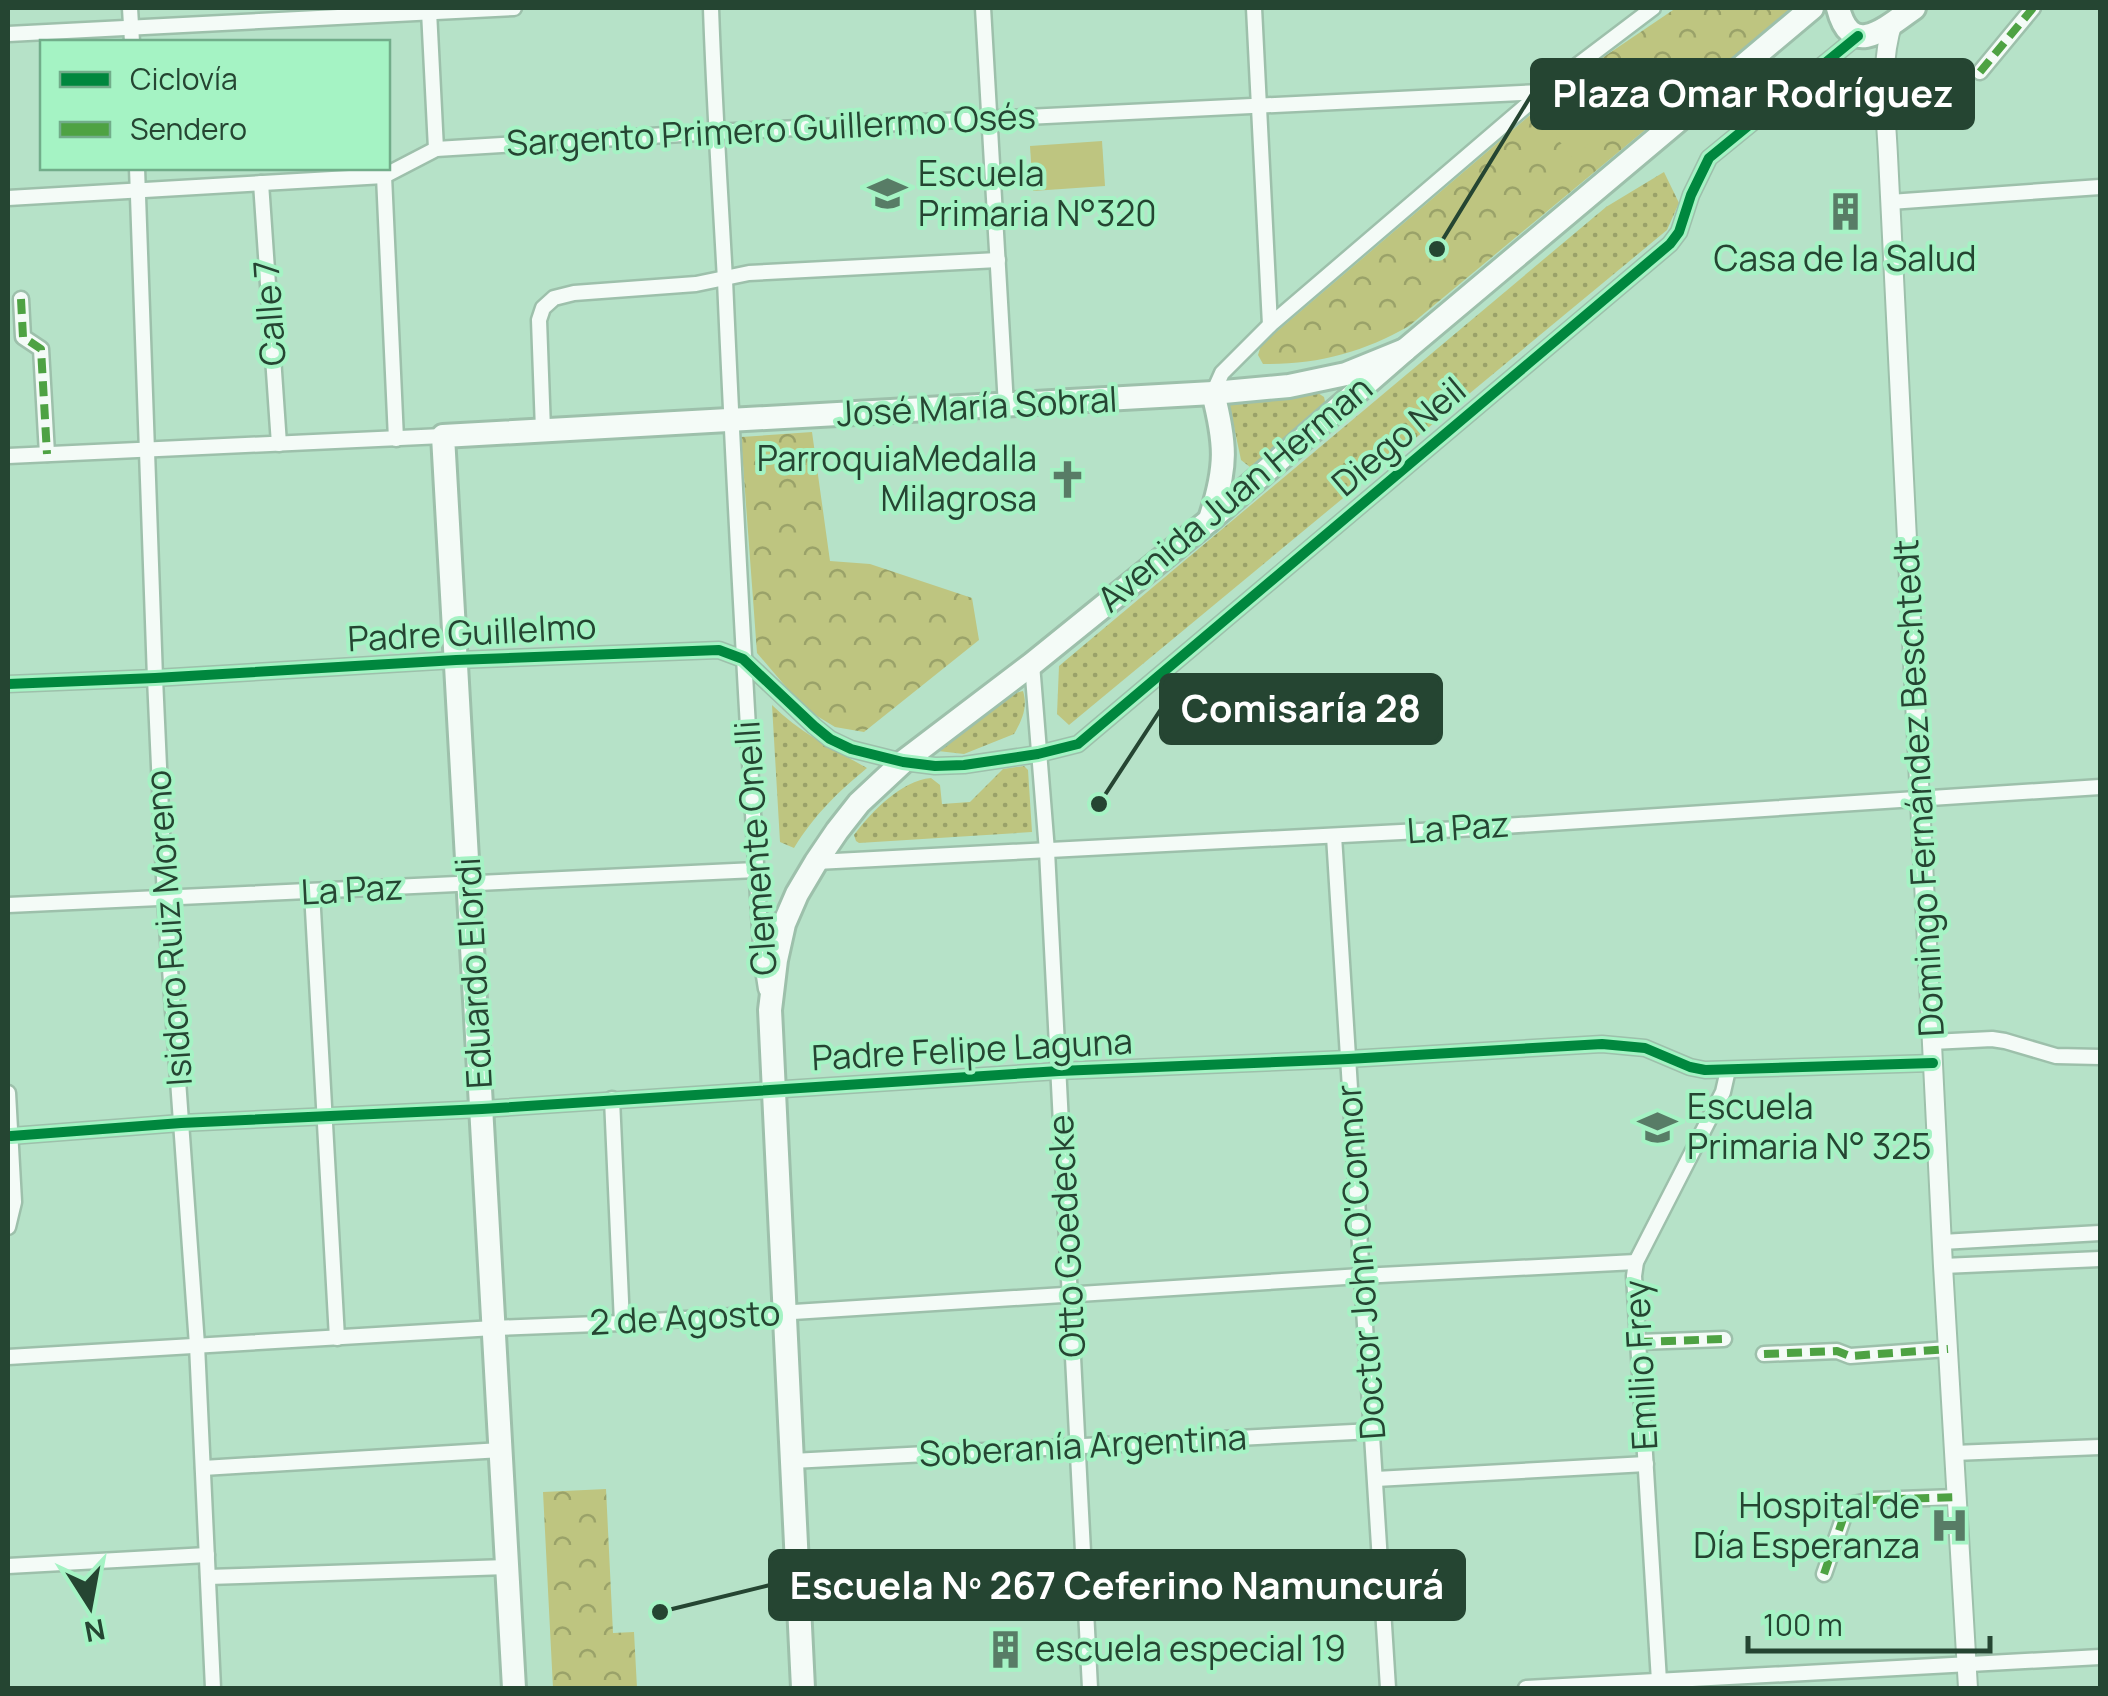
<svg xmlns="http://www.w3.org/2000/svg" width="2108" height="1696" viewBox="0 0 2108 1696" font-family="Manrope,sans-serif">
  <defs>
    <pattern id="grass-dots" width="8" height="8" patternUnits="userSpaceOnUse" patternTransform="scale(2.5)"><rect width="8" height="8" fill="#bec580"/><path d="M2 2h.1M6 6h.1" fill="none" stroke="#9aa269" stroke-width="1.8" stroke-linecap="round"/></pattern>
    <pattern id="park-crowns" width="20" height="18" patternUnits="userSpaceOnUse" patternTransform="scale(2.5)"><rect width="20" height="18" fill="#bec580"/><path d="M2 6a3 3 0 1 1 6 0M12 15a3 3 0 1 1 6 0" fill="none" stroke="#9aa269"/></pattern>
  </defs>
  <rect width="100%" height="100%" fill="#b6e2c8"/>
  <g fill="url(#grass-dots)">
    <path d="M1664,172L1679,203L1667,230L1069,725L1057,714L1059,666L1606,207Z"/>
    <path d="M1318,393L1324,397L1326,406L1257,465L1250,467L1241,460L1229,403Z"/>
    <path d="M1023,691C1028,707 1022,720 1014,734L964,754L938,751L1015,693Z"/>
    <path d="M772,705C800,733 833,749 867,768C837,793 815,814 794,848L780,842Z"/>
    <path d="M1024,766L1028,770L1032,832L859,843L856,841L854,835C872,811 901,781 931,778L940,785L942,804L970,802L1003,769Z"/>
  </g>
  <g fill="url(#park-crowns)">
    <path d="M1676,8H1792L1409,326C1364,352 1316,365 1263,364L1258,355L1261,345L1577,75Z"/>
    <path d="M812,432L830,561L870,564L972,598L979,640L864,732L835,727L804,708L757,653L741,437Z"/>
    <path d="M606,1489L613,1633L634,1632L637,1688H553L543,1492Z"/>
  </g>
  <g fill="#bec580">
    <path d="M1603,78L1630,113L1572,157L1545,123Z"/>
    <path d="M1102,141L1105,186L1033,191L1030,146Z"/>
  </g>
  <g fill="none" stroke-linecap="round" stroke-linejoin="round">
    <defs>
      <g id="minor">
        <path d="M130,8L132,42"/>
        <path d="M711,8C714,99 720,189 725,280C735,508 748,735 762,963L766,989"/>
        <path d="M983,8L1006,406"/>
        <path d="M1254,8L1270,325"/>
        <path d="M429,11L436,149"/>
        <path d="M8,34L514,8"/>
        <path d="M1980,72L2033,8"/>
        <path d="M137,168L155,678L165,899L197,1345L213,1688"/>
        <path d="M384,176L396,439"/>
        <path d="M261,183L279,444"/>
        <path d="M8,198L384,176L436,149L715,132L1542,92"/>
        <path d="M1890,202L2100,187"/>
        <path d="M21,299L23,337L41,349L47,454"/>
        <path d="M1213,393L1222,373L1270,325L1542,92L1653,8"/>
        <path d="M543,430L539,320L543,308L554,298L574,293L696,284L749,273L998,260"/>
        <path d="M8,456L443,436"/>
        <path d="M1032,664L1047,851L1090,1688"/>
        <path d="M8,684L155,678L456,660L719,650L743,659L814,726L830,739L851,749L903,762L935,766L964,765L1038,754L1078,744L1670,244L1679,232L1691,195L1709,158L1858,36"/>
        <path d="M1334,836L1388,1688"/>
        <path d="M816,862L1459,829L2100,787"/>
        <path d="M312,892L337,1338"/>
        <path d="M8,905L756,870"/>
        <path d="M1932,1042L1992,1039L2005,1041L2056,1056L2100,1057"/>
        <path d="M8,1093L14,1202L8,1227"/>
        <path d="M612,1099L622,1323"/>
        <path d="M11,1136L181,1123L482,1109L1059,1071L1348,1059L1602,1044L1645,1048L1690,1067L1705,1070L1933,1063"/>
        <path d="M1942,1242L2100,1233"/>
        <path d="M1943,1266L2100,1259"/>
        <path d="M1638,1342L1724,1339"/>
        <path d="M1764,1354L1837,1351L1850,1356L1948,1349"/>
        <path d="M8,1357L494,1328L622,1323L1361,1276L1636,1262"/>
        <path d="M1954,1453L2100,1447"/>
        <path d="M792,1461L1373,1431"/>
        <path d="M203,1468L501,1450"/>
        <path d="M1376,1479L1646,1464"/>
        <path d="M8,1566L207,1555"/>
        <path d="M1824,1574L1845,1513L1854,1504L1872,1500L1956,1497"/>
        <path d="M208,1577L507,1567"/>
        <path d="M798,1596L1380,1567"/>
        <path d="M1659,1681L1634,1276L1636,1262L1723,1092L1728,1070"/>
        <path d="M1526,1688L2100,1657"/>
      </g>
      <path id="tertiary" d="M1893,22C1879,65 1886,112 1888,156L1943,1266L1968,1688"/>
      <g id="primary">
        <path d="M1838,8C1851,60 1886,28 1914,8"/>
        <path d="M1211,516C1227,466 1226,444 1213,393"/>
        <path d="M514,1688L443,436L1213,393L1289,386L1346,374L1405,350"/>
        <path d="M803,1688L770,1010L776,960L784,924L797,894L816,862L837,831L859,803L903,762L1032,664L1210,520L1405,350L1812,8"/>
      </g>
    </defs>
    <use href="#minor" stroke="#9dc0ab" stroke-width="19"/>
    <use href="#tertiary" stroke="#9dc0ab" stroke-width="22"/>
    <use href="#primary" stroke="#9dc0ab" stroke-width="28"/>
    <use href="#minor" stroke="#f4fbf7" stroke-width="14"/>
    <use href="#tertiary" stroke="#f4fbf7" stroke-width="18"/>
    <use href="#primary" stroke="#f4fbf7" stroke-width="22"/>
    <g stroke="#4ea243" stroke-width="8" stroke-dasharray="15 8" stroke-linecap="butt">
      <path d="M1980,72L2033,8"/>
      <path d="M21,299L23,337L41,349L47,454"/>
      <path d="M1638,1342L1724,1339"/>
      <path d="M1764,1354L1837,1351L1850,1356L1948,1349"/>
      <path d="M1824,1574L1845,1513L1854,1504L1872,1500L1956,1497"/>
    </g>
    <defs>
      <g id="cycleway">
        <path d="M8,684L155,678L456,660L719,650L743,659L814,726L830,739L851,749L903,762L935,766L964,765L1038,754L1078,744L1670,244L1679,232L1691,195L1709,158L1858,36"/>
        <path d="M11,1136L181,1123L482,1109L1059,1071L1348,1059L1602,1044L1645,1048L1690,1067L1705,1070L1933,1063"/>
      </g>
    </defs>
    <use href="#cycleway" stroke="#a5f3c4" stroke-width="16"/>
    <use href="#cycleway" stroke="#00873e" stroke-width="10"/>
  </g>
  <defs>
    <symbol id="school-bare" viewBox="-9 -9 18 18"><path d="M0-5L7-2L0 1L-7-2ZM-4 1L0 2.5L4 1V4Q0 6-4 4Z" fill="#587c66" stroke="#a5f3c4" stroke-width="2.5" paint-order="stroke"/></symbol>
    <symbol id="building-bare" viewBox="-9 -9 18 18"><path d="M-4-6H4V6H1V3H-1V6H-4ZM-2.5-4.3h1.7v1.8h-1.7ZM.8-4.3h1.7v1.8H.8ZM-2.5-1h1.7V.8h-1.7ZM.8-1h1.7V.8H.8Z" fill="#587c66" stroke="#a5f3c4" stroke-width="2.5" paint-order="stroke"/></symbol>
    <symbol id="church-bare" viewBox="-9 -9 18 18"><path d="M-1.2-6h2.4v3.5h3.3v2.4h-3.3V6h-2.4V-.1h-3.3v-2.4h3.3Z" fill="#587c66" stroke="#a5f3c4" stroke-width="2.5" paint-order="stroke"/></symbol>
    <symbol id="hospital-bare" viewBox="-9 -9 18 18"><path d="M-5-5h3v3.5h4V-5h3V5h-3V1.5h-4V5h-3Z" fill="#587c66" stroke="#a5f3c4" stroke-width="2.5" paint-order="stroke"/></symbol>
  </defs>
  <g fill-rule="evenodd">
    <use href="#school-bare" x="860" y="166" width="55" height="55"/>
    <use href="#building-bare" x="1818" y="184" width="55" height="55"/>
    <use href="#church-bare" x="1040" y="452" width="55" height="55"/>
    <use href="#school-bare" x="1630" y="1100" width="55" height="55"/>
    <use href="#hospital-bare" x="1922" y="1498" width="55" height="55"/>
    <use href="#building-bare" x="978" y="1622" width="55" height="55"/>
  </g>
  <g text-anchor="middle" stroke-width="8" stroke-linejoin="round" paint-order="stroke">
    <g font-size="35" fill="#254532" stroke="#a5f3c4">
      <text transform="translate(771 130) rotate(-3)" y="12">Sargento Primero Guillermo Osés</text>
      <text transform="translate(270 313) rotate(-94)" y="12">Calle 7</text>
      <text transform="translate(977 407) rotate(-3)" y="12">José María Sobral</text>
      <text transform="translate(1399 437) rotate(-40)" y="12">Diego Neil</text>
      <text transform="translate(1235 494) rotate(-40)" y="12">Avenida Juan Herman</text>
      <text transform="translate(472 633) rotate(-3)" y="12">Padre Guillelmo</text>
      <text transform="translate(1919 788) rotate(-93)" y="12">Domingo Fernández Beschtedt</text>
      <text transform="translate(1458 828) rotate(-4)" y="12">La Paz</text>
      <text transform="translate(756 848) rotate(-94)" y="12">Clemente Onelli</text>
      <text transform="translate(352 890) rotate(-3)" y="12">La Paz</text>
      <text transform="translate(169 928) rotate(-94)" y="12">Isidoro Ruiz Moreno</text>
      <text transform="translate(474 973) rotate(-93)" y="12">Eduardo Elordi</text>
      <text transform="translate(972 1050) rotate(-3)" y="12">Padre Felipe Laguna</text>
      <text transform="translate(1067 1236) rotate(-93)" y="12">Otto Goedecke</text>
      <text transform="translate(1361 1262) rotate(-94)" y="12">Doctor John O'Connor</text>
      <text transform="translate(685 1318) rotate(-3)" y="12">2 de Agosto</text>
      <text transform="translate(1641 1365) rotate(-93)" y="12">Emilio Frey</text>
      <text transform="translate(1083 1446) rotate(-3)" y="12">Soberanía Argentina</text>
    </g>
    <g font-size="35" fill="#254532" stroke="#a5f3c4" text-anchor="start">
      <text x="918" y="186">Escuela<tspan x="918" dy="40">Primaria N°320</tspan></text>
      <text x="1845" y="271" text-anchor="middle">Casa de la Salud</text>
      <text x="1037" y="471" text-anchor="end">ParroquiaMedalla<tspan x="1037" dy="40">Milagrosa</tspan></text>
      <text x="1687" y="1119">Escuela<tspan x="1687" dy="40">Primaria N° 325</tspan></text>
      <text x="1920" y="1518" text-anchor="end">Hospital de<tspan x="1920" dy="40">Día Esperanza</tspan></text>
      <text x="1035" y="1661">escuela especial 19</text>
    </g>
  </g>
  <path fill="none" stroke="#254532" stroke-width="4" d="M1437 249L1532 94M1099 804L1161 709M660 1612L770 1585"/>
  <g fill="#254532" stroke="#a5f3c4" stroke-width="4">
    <circle cx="1437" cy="249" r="10"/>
    <circle cx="1099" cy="804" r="10"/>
    <circle cx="660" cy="1612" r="10"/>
  </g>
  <g fill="#254532" stroke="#254532" stroke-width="4">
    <rect x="1532" y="60" width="441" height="68" rx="10"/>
    <rect x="1161" y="675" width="280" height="68" rx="10"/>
    <rect x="770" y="1551" width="694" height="68" rx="10"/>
  </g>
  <g font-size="38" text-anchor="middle" font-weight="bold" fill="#fff">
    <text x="1753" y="107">Plaza Omar Rodríguez</text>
    <text x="1301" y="722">Comisaría 28</text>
    <text x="1117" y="1599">Escuela Nº 267 Ceferino Namuncurá</text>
  </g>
  <rect width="2108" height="1696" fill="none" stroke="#254532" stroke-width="20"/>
  <rect x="40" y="40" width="350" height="130" fill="#a5f3c4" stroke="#72ad8a" stroke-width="2.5"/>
  <rect x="60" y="72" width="50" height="15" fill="#00873e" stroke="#72ad8a" stroke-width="2.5"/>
  <text x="130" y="90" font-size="30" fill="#254532">Ciclovía</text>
  <rect x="60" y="122" width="50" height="15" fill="#4ea243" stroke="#72ad8a" stroke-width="2.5"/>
  <text x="130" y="140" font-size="30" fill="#254532">Sendero</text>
  <g transform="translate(90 1606) rotate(169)" stroke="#a5f3c4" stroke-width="8" paint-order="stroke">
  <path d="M0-8L18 38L0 25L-18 38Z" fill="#254532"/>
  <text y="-15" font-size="28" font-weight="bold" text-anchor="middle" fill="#254532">N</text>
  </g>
  <path d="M1748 1636v15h242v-15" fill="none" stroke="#254532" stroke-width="5"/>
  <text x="1763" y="1636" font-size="30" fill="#254532" stroke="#a5f3c4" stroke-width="8" paint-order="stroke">100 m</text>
</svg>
